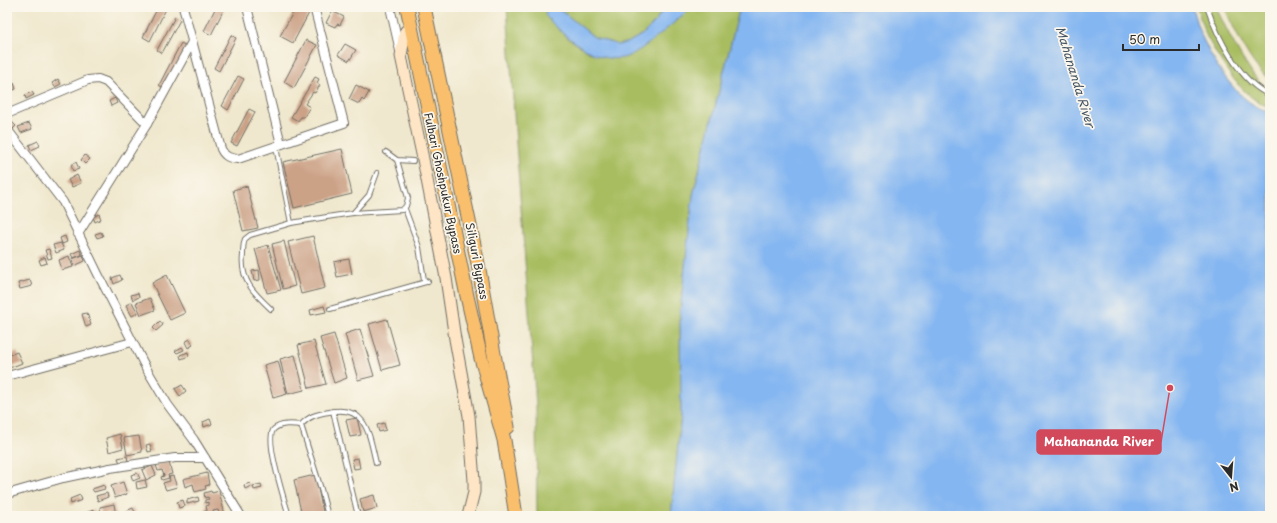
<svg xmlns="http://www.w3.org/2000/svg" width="1277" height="523" viewBox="0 0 1277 523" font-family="'Playpen Sans',sans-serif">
  <rect width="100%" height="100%" fill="#fbf7ec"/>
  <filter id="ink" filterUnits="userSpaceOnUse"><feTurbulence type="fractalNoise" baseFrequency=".025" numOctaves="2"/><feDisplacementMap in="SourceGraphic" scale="8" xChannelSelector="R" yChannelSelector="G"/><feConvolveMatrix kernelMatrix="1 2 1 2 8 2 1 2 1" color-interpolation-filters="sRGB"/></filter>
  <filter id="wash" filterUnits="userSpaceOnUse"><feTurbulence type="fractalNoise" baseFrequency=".012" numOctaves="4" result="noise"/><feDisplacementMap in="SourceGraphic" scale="16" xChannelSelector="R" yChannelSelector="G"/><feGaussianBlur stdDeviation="0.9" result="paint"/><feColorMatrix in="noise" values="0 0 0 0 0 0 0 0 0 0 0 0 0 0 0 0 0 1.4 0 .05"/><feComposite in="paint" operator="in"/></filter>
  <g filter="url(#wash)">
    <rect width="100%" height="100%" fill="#f0e8ce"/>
    <g fill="#a8bd61" stroke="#6a7446">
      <path d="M507,7H550L546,9L549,20L568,38L590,53L655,38L692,7H740L693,195L680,312L681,415L671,516H537L536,405L516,143Z"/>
      <path d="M553,7H665L656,21L643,34L629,42L618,45L594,37L563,12Z"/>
      <path d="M1197,7H1216C1225,26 1250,82 1270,89V107C1243,100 1220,61 1207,37C1202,27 1200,17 1197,7Z"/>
      <path d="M1224,7H1270V79C1252,70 1233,26 1224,7Z"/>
    </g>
    <g fill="#84b6f1" stroke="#58708e">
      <path d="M550,7H555L563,12L594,37L618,45L629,42L643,34L656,21L664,7H692C675,21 642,53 623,58C607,61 592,54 580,46C567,37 555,27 545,15L546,9Z"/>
      <path d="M740,7H1192C1195,18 1198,29 1203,39C1216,67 1239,104 1270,112V516H671L681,415L680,312L693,195Z"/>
    </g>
    <g id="blocks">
      <g fill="#cca287">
        <path d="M158,7H167L150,41L143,37Z"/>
        <path d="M216,7H225L211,35L204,31Z"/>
        <path d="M296,7H309L306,10L309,13L293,43L280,36Z"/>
        <path d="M332,11L344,17L340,25L337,24L335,27L326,23Z"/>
        <path d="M175,17L180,20L162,53L157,50Z"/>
        <path d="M231,35L236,38L219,71L214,68Z"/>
        <path d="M306,40L317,45L294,88L284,82Z"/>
        <path d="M181,43L187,46L165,89L159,85Z"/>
        <path d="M345,44L356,50L349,61L338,55Z"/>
        <path d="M238,76L244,79L228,110L222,106Z"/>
        <path d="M315,77L319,79L317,83L320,85L315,93L313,92L305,104L310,107L304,117H301L298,121L291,117Z"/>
        <path d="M58,79L61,84L55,87L52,83Z"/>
        <path d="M14,83L16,89L11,91L8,86Z"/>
        <path d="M356,85L369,92L364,101L362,99L359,104L349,99Z"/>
        <path d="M32,92L34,95L26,99L25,95Z"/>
        <path d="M115,98L117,103L111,106L109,101Z"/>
        <path d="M249,109L255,112L237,146L231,143Z"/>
        <path d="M10,120L16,126L12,130L7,124Z"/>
        <path d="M29,123L32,129L21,133L18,127Z"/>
        <path d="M38,141L40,146L31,150L29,145Z"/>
        <path d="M342,149L352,194L294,208L283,162Z"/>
        <path d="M85,155L90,159L85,164L81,160Z"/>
        <path d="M76,162L79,169L73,171L71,165Z"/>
        <path d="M77,175L81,183L72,187L68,180Z"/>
        <path d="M247,186L258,228L243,231L233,190Z"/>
        <path d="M99,214L101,219L95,222L93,217Z"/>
        <path d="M101,232L103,236L97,238L95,234Z"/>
        <path d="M65,236L67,242L62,244L60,238Z"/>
        <path d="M313,236L325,288L301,294L288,242Z"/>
        <path d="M284,241L295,286L283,289L272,244Z"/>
        <path d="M61,243L64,250L56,253L53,245Z"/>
        <path d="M268,245L281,290L267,293L255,249Z"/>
        <path d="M49,249L52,258L48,259L45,250Z"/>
        <path d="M80,250L82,255L73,258L71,254Z"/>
        <path d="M83,255L85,261L74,266L72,259Z"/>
        <path d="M69,256L73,267L62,270L59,260Z"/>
        <path d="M45,257L47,263L41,265L39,260Z"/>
        <path d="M349,259L352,274L337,277L334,262Z"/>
        <path d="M259,270L260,280L254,281L252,271Z"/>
        <path d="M120,275L122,280L114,284L112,278Z"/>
        <path d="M167,275L185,313L170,320L152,283Z"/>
        <path d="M30,280L32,286L20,289L18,283Z"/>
        <path d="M138,293L139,297L133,300L131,295Z"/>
        <path d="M150,298L155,310L141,315L136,303Z"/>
        <path d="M132,302L138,313L132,316L126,305Z"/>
        <path d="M324,306L326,312L311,315L310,310Z"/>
        <path d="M87,313L91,325L86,327L82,314Z"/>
        <path d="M387,319L400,365L382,370L369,324Z"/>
        <path d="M160,321L163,325L156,331L153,328Z"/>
        <path d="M360,329L374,376L358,380L345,334Z"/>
        <path d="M334,334L347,378L334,383L320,338Z"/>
        <path d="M190,339L193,345L188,348L185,342Z"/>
        <path d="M314,341L326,384L309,388L298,345Z"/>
        <path d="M182,347L184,350L177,353L175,351Z"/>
        <path d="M17,352L22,363L7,369V356Z"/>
        <path d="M188,352L189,356L181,359L180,355Z"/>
        <path d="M295,355L304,390L288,394L280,359Z"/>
        <path d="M278,361L287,394L273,398L264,365Z"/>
        <path d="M182,385L186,391L180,396L175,389Z"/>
        <path d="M357,418L361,435L350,437L346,420Z"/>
        <path d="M210,419L212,424L204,427L203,422Z"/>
        <path d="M384,423L386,430L379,432L377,425Z"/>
        <path d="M120,434L123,448L109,452L106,438Z"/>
        <path d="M139,436L142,452L127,455L124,438Z"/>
        <path d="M150,444L152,451L148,452L146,445Z"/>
        <path d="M127,456L128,461L120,463L118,458Z"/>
        <path d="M358,458L360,468L354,469L352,459Z"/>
        <path d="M169,462L172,474L168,475L169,478L162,480L161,477L164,476L162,470L158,471L156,465Z"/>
        <path d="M152,466L156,475L146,480L142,470Z"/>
        <path d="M137,473L140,478L133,481L131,475Z"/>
        <path d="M207,473L209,485L205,486L206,489L195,492L193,484L185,487L183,479Z"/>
        <path d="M315,475L324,516H302L294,480Z"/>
        <path d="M173,476L177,487L166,490L163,483L170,481L169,477Z"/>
        <path d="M145,480L147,487L137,489L136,482Z"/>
        <path d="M123,482L127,494L115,498L111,486Z"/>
        <path d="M250,483L251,486L245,489L244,485Z"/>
        <path d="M261,484L262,488L254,490L253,486Z"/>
        <path d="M104,485L105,489L94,492L92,489Z"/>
        <path d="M211,491L212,493L219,491L225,515L220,516L218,510L213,511L214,516H196L195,514L207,511L206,506L208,505V502L205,503V500L209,499L208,497L205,498L204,493Z"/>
        <path d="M107,493L108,497L98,501L96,496Z"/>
        <path d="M80,495L82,500L71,504L70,499Z"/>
        <path d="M374,495L377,508L363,512L360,499Z"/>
        <path d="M198,497L199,501L187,504V500Z"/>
        <path d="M183,500L185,506L179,508L177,502Z"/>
        <path d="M114,504L116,516H109V513L101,515L100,507Z"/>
        <path d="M133,508L136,514L128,516L126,511Z"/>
        <path d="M94,510L96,516H86L85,513Z"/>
      </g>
    </g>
  </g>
  <g filter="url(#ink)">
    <use href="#blocks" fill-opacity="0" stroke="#706d64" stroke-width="1"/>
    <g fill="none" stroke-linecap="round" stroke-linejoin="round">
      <defs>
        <g id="service">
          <path d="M1207,7C1217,36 1240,83 1270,95"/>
          <path d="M276,147L291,223"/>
          <path d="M386,152L397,160L413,161"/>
          <path d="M405,209L419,247L424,280L428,282"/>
          <path d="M353,213L369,195L377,173"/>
          <path d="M271,309C254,293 240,280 243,255C243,249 243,244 245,239L250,235L291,223L327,217L353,213L402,210L406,206L408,198L397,160"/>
          <path d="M330,309L426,282"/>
          <path d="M333,411L358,516"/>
          <path d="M289,516C285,502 264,438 274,429C281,423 292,424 301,425"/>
          <path d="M328,516L321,489L301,425C309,416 317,414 329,412C367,404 369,435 376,463"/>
        </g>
        <g id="minor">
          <path d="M183,7L221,149C225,157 229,158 238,159L344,123L314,7"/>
          <path d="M247,7L281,144"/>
          <path d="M390,7L400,51"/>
          <path d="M7,114L88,80L98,79L106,82L147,124"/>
          <path d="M7,129L63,202L98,274L146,368L168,405L194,440L241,516"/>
          <path d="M78,234L147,124L192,42"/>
          <path d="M7,376L132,342"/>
          <path d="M7,494L63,478L110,468L175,458H205"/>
        </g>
        <path id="secondary" d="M411,25L405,32L401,56L422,154L446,278L455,339L469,416L474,481V492L468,516"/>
        <g id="trunk">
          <path d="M407,7L467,296L481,358L504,440L516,516"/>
          <path d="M424,7L478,264L496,365L508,427"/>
        </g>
      </defs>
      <use href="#service" stroke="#706d64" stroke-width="6"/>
      <use href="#minor" stroke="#706d64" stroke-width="10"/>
      <use href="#secondary" stroke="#706d64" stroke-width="13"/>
      <use href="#trunk" stroke="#706d64" stroke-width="15"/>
      <use href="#service" stroke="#fff" stroke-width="4"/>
      <use href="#minor" stroke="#fff" stroke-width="8"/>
      <use href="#secondary" stroke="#fde5c5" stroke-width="11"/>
      <use href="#trunk" stroke="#f9bf6d" stroke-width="13"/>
    </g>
  </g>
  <g text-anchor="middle" stroke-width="3.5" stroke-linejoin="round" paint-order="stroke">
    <g font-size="11" fill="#2b2b2b" stroke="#fbf7ec">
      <text transform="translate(443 183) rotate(78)" y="4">Fulbari Ghoshpukur Bypass</text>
      <text transform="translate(477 261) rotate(79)" y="4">Siliguri Bypass</text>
    </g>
    <g font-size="12" font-style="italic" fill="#465566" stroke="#fbf7ec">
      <text transform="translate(1075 77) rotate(73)" y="4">Mahananda River</text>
    </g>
  </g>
  <path fill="none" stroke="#d1495b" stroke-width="1.5" d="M1170 388L1161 442"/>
  <circle fill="#d1495b" stroke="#fbf7ec" stroke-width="1.5" cx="1170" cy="388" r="4"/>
  <rect fill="#d1495b" stroke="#d1495b" stroke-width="1.5" x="1037" y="430" width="124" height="24" rx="4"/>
  <g font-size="12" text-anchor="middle" font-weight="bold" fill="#fff">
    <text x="1099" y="446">Mahananda River</text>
  </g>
  <rect width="1277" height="523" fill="none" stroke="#fbf7ec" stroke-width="24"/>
  <g transform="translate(1231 477) rotate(163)" stroke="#fbf7ec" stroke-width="3" paint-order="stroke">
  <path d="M0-3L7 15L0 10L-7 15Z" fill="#2b2b2b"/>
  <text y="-6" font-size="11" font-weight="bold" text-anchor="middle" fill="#2b2b2b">N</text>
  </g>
  <path d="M1123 44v6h76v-6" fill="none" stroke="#2b2b2b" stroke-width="2"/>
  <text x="1129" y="44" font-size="12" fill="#2b2b2b" stroke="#fbf7ec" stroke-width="3" paint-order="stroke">50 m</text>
</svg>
